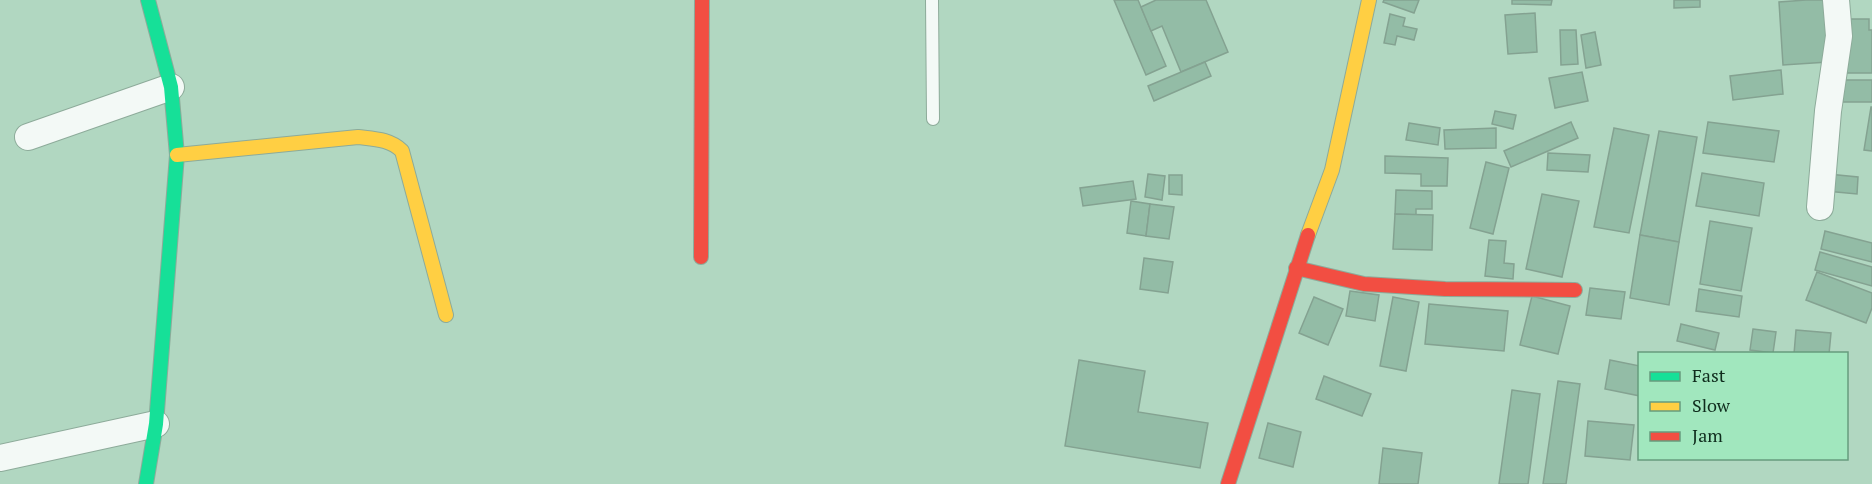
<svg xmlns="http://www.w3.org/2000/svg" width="1872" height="484" viewBox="0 0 1872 484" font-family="'PT Serif',serif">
  <rect width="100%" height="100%" fill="#b1d7c1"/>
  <g fill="#93bca6" stroke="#84a291" stroke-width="1.5">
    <path d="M1114,0H1138L1166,66L1146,75Z"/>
    <path d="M1156,0H1206L1228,52L1181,72L1162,26L1151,31L1141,7Z"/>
    <path d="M1384,0H1419L1414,13L1383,2Z"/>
    <path d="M1512,0H1552L1551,5L1512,4Z"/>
    <path d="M1674,0H1700V7L1674,8Z"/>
    <path d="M1806,0H1824L1828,62L1783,65L1779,2Z"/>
    <path d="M1535,13L1537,52L1508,54L1505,15Z"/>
    <path d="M1390,14L1405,18L1403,26L1417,29L1414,40L1397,36L1395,45L1384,43Z"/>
    <path d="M1847,19H1869V30H1872V73H1846Z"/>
    <path d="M1560,30H1576L1578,64L1561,65Z"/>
    <path d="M1595,32L1601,65L1586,68L1581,35Z"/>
    <path d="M1205,62L1211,76L1154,101L1148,86Z"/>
    <path d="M1781,70L1783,94L1733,100L1730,76Z"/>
    <path d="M1582,72L1588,101L1555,108L1549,78Z"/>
    <rect x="1843" y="80" width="29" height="22"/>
    <path d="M1871,107H1872V151L1864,150Z"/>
    <path d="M1495,111L1516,115L1513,129L1492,124Z"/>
    <path d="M1571,122L1578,138L1511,167L1504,151Z"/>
    <path d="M1708,122L1779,131L1774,162L1703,153Z"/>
    <path d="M1409,123L1440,128L1438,145L1406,140Z"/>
    <path d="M1496,128V148L1445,149L1444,130Z"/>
    <path d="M1614,128L1649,135L1629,233L1594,227Z"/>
    <path d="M1659,131L1697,137L1679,242L1640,235Z"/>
    <path d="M1548,153L1590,155L1588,172L1547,170Z"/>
    <path d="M1385,156L1448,158L1447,186H1421V174L1385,173Z"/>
    <path d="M1486,162L1509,168L1493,234L1470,228Z"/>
    <path d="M1702,173L1764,183L1759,216L1696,206Z"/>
    <path d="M1148,174L1165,176L1162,200L1145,197Z"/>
    <path d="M1828,174L1858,177L1857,194L1826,191Z"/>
    <path d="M1169,175H1182V195L1169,194Z"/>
    <path d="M1133,181L1136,199L1083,206L1080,188Z"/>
    <path d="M1396,190L1432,191V209H1416V215L1395,214Z"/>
    <path d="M1542,194L1579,201L1562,277L1526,269Z"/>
    <path d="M1131,201L1150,204L1146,236L1127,233Z"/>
    <path d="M1150,204L1174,207L1169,239L1146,236Z"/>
    <path d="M1395,214L1433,215L1432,250L1393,249Z"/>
    <path d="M1710,221L1752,228L1741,291L1700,284Z"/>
    <path d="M1825,231L1872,243V262L1821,249Z"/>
    <path d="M1640,235L1679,242L1669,305L1630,298Z"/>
    <path d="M1489,240L1506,241L1504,263L1514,264L1513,279L1485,276Z"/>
    <path d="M1820,252L1872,267V286L1815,270Z"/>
    <path d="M1144,258L1173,262L1168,293L1140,289Z"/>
    <path d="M1817,272L1872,293V308L1866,323L1806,300Z"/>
    <path d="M1590,288L1625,292L1621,319L1586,315Z"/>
    <path d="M1699,289L1742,296L1739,317L1696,311Z"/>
    <path d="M1350,291L1379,295L1375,321L1346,316Z"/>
    <path d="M1532,296L1570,306L1558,354L1520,345Z"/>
    <path d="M1314,297L1343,309L1328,345L1299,333Z"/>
    <path d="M1393,297L1419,302L1406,371L1380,366Z"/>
    <path d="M1429,304L1508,311L1504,351L1425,344Z"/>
    <path d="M1681,324L1719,333L1715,350L1677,341Z"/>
    <path d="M1753,329L1776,332L1773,353L1750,350Z"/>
    <path d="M1796,330L1831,333L1829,354H1794Z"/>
    <path d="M1079,360L1145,371L1138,412L1208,423L1200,468L1065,446Z"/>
    <path d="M1610,360L1640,366V396L1605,389Z"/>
    <path d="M1324,376L1371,394L1362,416L1316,399Z"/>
    <path d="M1558,381L1580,384L1566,484H1543Z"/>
    <path d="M1512,390L1540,394L1528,484H1499Z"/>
    <path d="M1588,421L1634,425L1630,460L1585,456Z"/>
    <path d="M1268,423L1301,432L1293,467L1259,458Z"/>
    <path d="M1383,448L1422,453L1418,484H1379Z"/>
  </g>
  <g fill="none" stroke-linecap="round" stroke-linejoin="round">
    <defs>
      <path id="lane" d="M932,0L933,119"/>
      <g id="street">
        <path d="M28,137L171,87"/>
        <path d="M1820,207L1828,111L1839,36L1836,0"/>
        <path d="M0,458L156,424"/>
      </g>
      <path id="fast" d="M146,484L156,424L177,155L171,87L148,0"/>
      <g id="slow">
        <path d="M177,155L358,137C374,139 390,139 402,151L446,315"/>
        <path d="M1308,235L1332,170L1369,0"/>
      </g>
      <g id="jam">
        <path d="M701,257L702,0"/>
        <path d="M1296,268L1364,284L1445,289L1575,290"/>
        <path d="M1228,484L1308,235"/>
      </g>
    </defs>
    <use href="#lane" stroke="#8dab9a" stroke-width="14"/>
    <use href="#street" stroke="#8dab9a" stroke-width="28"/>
    <use href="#fast" stroke="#8dab9a" stroke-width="16"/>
    <use href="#slow" stroke="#8dab9a" stroke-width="16"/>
    <use href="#jam" stroke="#8dab9a" stroke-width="16"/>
    <use href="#lane" stroke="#f3f9f6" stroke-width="12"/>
    <use href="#street" stroke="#f3f9f6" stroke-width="26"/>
    <use href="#fast" stroke="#16e098" stroke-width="14"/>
    <use href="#slow" stroke="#ffcf43" stroke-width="14"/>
    <use href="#jam" stroke="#f24e42" stroke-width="14"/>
  </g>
  <rect x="1638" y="352" width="210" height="108" fill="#a1e7be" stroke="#679c7e" stroke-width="1.5"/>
  <rect x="1650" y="372" width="30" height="9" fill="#16e098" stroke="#679c7e" stroke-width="1.5"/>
  <text x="1692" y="382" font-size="18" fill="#0f2c1d">Fast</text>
  <rect x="1650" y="402" width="30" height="9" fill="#ffcf43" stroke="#679c7e" stroke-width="1.5"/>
  <text x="1692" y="412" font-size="18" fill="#0f2c1d">Slow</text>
  <rect x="1650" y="432" width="30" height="9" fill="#f24e42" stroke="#679c7e" stroke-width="1.5"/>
  <text x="1692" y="442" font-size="18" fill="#0f2c1d">Jam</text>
</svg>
